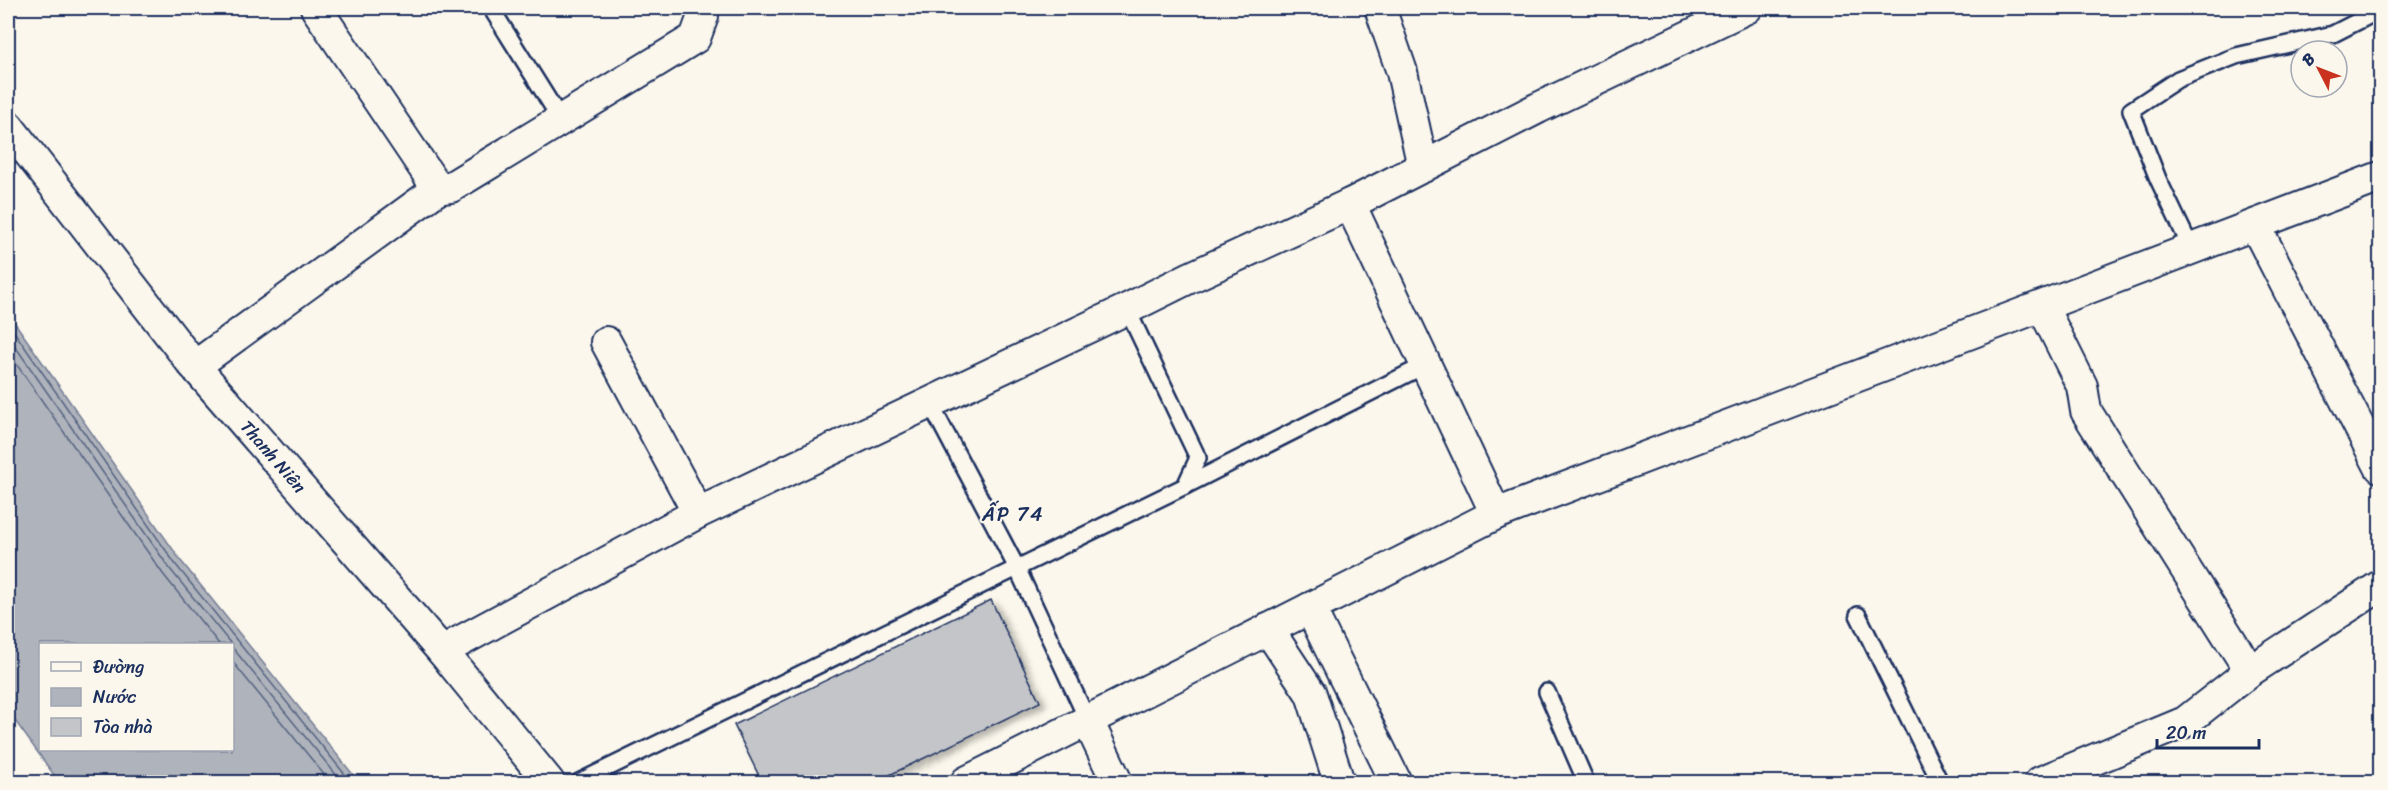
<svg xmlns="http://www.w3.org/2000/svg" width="2388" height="790" viewBox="0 0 2388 790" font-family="Sriracha,sans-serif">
  <defs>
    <filter id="shadow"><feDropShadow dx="6" dy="4" stdDeviation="3" flood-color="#0004"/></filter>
  </defs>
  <rect width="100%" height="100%" fill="#fbf7ec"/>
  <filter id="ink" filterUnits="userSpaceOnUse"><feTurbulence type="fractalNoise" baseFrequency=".0167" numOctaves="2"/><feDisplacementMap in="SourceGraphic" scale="12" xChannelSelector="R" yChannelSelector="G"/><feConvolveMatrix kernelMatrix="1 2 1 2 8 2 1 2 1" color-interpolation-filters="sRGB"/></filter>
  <g filter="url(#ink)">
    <path fill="#afb3bb" stroke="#747e96" stroke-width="1.5" fill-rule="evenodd" d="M8,313L181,561L359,782H59L8,711ZM40,644H232V750H40Z"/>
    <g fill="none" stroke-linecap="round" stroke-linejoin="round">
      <g stroke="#566483" stroke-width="1.5">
        <path d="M8,323L176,565L351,782"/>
        <path d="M8,336L170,569L231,644"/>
        <path d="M8,352L163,574L219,644"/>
        <path d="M232,647L342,782"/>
        <path d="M232,661L330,782"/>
      </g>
    </g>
    <path fill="#c3c5c9" stroke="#1b2f5e" stroke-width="1.5" filter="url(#shadow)" d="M991,600L1040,702L875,782H762L734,725Z"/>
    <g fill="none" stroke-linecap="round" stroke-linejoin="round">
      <defs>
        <g id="service">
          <path d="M491,8L561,120"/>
          <path d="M2192,250L2158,179L2131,110L2178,79L2236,56L2333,34L2380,10"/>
          <path d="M930,403L1017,568L1088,721"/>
          <path d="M1185,486L1425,365"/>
          <path d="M1858,615L1940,782"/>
          <path d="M1547,692L1586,782"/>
          <path d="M579,782L1185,486L1198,458L1127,309"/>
        </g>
        <g id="minor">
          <path d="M316,8L438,189L451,187L695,38L703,16L700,8"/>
          <path d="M1380,8L1402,72L1423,167"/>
          <path id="s1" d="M8,126L191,362L442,651L549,782"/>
          <path d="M2255,225L2380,467"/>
          <path d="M2042,306L2082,386L2086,411L2250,671"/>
          <path d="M606,342L698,513"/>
          <path d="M195,366L438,189"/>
          <path d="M1496,514L2380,177"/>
          <path d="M1310,608L1396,782"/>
          <path d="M1268,629L1311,694L1339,782"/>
          <path d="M442,651L698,513L1127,309L1189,278L1350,204L1538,108L1747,8"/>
          <path d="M1088,721L1117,782"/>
          <path d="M966,782L1496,514L1350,204"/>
          <path d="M2040,782L2185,722L2250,671L2380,586"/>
        </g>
      </defs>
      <use href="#service" stroke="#1b2f5e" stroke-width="20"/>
      <use href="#minor" stroke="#1b2f5e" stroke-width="34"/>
      <use href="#service" stroke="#fbf7ec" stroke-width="15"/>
      <use href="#minor" stroke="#fbf7ec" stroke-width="30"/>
    </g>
  </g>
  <g text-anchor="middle" stroke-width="4.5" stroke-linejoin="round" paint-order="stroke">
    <g font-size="18" fill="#1b2f5e" stroke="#fbf7ec">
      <text dy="6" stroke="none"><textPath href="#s1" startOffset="424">Thanh Niên</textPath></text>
    </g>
    <g font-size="20" letter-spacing="1.5" fill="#1b2f5e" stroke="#fbf7ec">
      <text x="1013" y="521">ẤP 74</text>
    </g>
  </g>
  <rect width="2388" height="790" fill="none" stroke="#fbf7ec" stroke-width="30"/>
  <rect x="15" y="15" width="2358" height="760" fill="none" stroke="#1b2f5e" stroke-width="2" filter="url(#ink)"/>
  <rect x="39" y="643" width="195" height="108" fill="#fbf7ec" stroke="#a1a7b3" stroke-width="1.5"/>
  <rect x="51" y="662" width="30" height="9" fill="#fbf7ec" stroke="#a1a7b3" stroke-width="1.5"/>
  <text x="93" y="673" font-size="18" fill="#1b2f5e">Đường</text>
  <rect x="51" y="688" width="30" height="18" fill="#afb3bb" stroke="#a1a7b3" stroke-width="1.5"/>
  <text x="93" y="703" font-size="18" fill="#1b2f5e">Nước</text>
  <rect x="51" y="718" width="30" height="18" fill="#c3c5c9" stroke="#a1a7b3" stroke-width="1.5"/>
  <text x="93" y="733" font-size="18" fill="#1b2f5e">Tòa nhà</text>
  <g transform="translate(2319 69) rotate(312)"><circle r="28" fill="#fbf7ec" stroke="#a1a7b3" stroke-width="1.5"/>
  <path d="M0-4.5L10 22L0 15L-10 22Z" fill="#c8321e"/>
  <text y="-9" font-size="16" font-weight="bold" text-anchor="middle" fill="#1b2f5e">B</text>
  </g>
  <path d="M2157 739v9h102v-9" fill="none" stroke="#1b2f5e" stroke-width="3"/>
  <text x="2166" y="739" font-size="18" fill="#1b2f5e" stroke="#fbf7ec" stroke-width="4.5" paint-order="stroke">20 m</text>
</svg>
